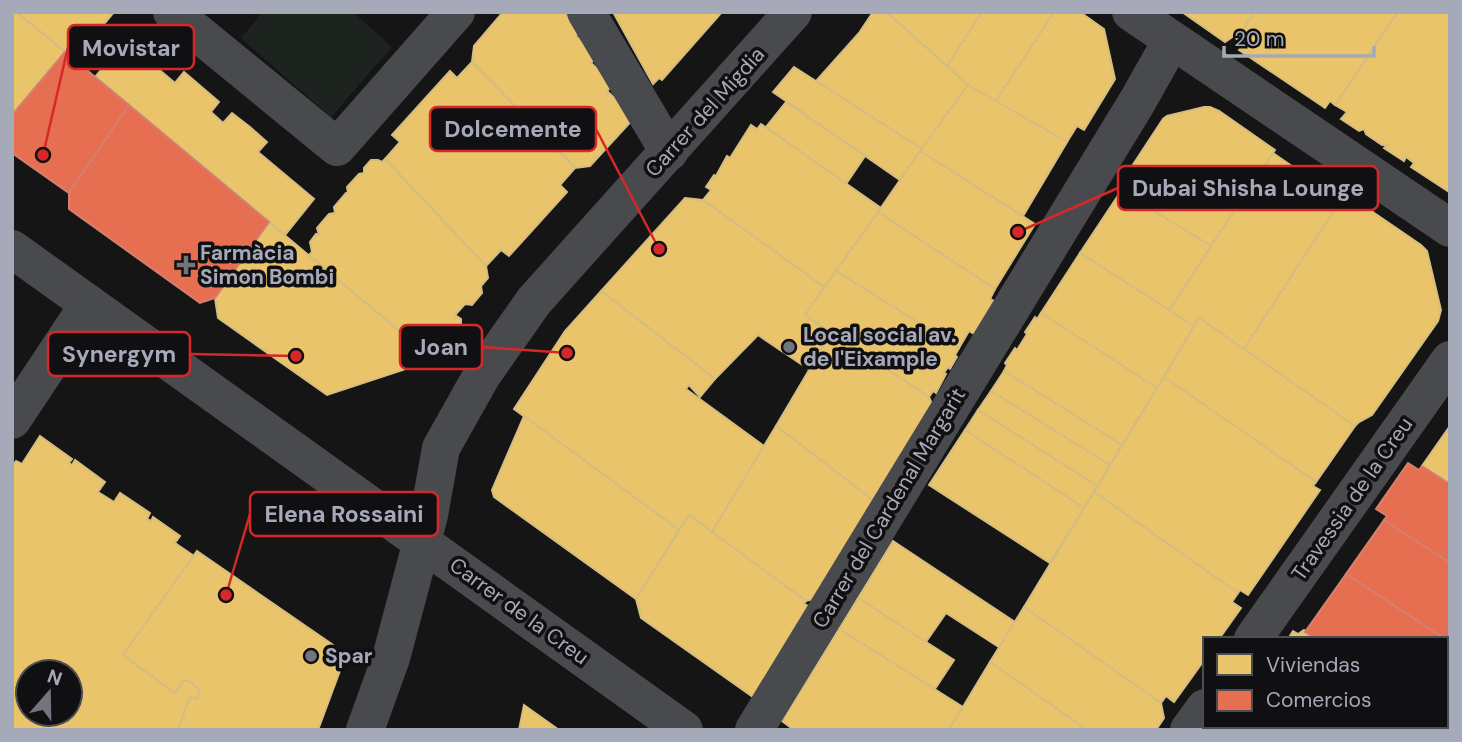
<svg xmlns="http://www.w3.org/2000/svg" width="1462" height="742" viewBox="0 0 1462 742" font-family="'DM Sans',sans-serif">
  <rect width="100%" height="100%" fill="#151515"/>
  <path fill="#1d241f" d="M263,12H353L392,47L331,117L241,38Z"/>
  <g fill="#e9c46a" stroke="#d5bc81" stroke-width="2" fill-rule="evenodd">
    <path d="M12,12H17L65,52L12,115Z"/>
    <path d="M17,12H114L86,46L79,39L67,53Z"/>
    <path d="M503,12H564L581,29L576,36L597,56L591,63L614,83L607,91L635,117L590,166L575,168L472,62L474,46Z"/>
    <path d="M613,12H722L662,80L659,78L653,84Z"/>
    <path d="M873,12H887L968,85L922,149L816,81L859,33Z"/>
    <path d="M887,12H982L947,66Z"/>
    <path d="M982,12H1054L996,101L968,85L947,66Z"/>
    <path d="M1054,12H1080L1104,29L1115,79L1084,130L1077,126L1067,142L996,101Z"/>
    <path d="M1182,12H1255L1237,39L1234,36L1225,42Z"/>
    <path d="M1255,12H1398L1335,105L1330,101L1325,108L1239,50L1244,43L1237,39Z"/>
    <path d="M1398,12H1450L1449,192L1411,167L1414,163L1406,157L1404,161L1384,148L1387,145H1382L1366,134L1364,129L1359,131L1341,119L1347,112L1335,105Z"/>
    <path d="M125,41L175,83L184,72L219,102L211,112L223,123L232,113L250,127L267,142L258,152L314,199L285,235L95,77Z"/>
    <path d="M472,62L575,168L560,185L567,192L509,256L501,250L486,266L385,159L400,142L392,135L450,71L457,78Z"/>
    <path d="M794,67L922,149L900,180L773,92Z"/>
    <path d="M968,85L1067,142L1023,216L920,151Z"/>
    <path d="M786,102L865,156L846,184L766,127Z"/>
    <path d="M1204,107H1210L1219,111L1275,150L1211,246L1117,189L1163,119L1167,116Z"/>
    <path d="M761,124L881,208L824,287L703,200L711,190L706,187L714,175L716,176L727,156L730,158L751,125L757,129Z"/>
    <path d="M920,151L1035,224L995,289L878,212Z"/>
    <path d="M1273,153L1341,200L1244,349L1199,318L1194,326L1169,310Z"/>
    <path d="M385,159L486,266L488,278L481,286L482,293L472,305L465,304L455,315L461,319V325L451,337H444L446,344L439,350L433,351L427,346L423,351L309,255L312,252L310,242L316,234L319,235L317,228L329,214L335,213L334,207L346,193H348L347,187L359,174L364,173V168L371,160H378L382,162Z"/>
    <path d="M1121,191L1211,246L1169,310L1080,253Z"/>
    <path d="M685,198L703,200L824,287L805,315L831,333L810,370L758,335L715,379L601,291Z"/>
    <path d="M1341,200L1348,203L1361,204L1421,245L1427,251L1441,310L1438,321L1372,415L1359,422L1355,426L1244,349Z"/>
    <path d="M878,212L995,289L990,299L994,301L974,334L969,331L959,348L836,271Z"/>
    <path d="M269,222L423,351L412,367L327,395L218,318L215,298Z"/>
    <path d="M1080,253L1194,326L1157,388L1041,313Z"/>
    <path d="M836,271L959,348L955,355L957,357L950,369L948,367L944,373L946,374L936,393L933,391L929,397L805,315Z"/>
    <path d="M601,291L715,379L700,397L689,385L686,389L764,446L712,532L689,515L679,530L514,409L565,331Z"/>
    <path d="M1041,313L1157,388L1122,445L1004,371L1007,365L1005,363L1015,348L1017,350L1027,334L1025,332L1035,317L1037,319Z"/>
    <path d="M1199,318L1355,426L1316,482L1164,377Z"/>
    <path d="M831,333L929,397L932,404L873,500L776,426Z"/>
    <path d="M1004,371L1122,445L1110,465L991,391Z"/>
    <path d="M1164,377L1316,482L1313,486L1320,490L1248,595L1240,590L1238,593L1094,492Z"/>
    <path d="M991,391L1110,465L1097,486L978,410Z"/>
    <path d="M978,410L1097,486L1084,508L965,430Z"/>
    <path d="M524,416L679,530L636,599L494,497L492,490Z"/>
    <path d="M776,426L873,500L814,599L806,601L712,532Z"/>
    <path d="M1450,426V484L1422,466Z"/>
    <path d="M965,430L1084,508L1050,563L929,485Z"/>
    <path d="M40,436L72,459L69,463L72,465L75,460L105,482L98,492L114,502L120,493L150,513L147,519L151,521L153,517L180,536L175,543L194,556L123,655L175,693L183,681L188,680L200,690L197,699L190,697L178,730H12V467L16,461L22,464ZM28,672H70V714H28Z"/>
    <path d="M1094,492L1238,593L1232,602L1241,608L1219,639H1205V659L1174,702L1166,696L1161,703L1024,607Z"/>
    <path d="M689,515L806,601L804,604L808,606L753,697L641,618L636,599Z"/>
    <path d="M893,541L1015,622L999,647L946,613L926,642L858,598Z"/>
    <path d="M197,551L333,645L341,668L318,730H178L190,697L197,699L200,690L188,680L183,681L175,693L123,655Z"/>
    <path d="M858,598L954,660L935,689L839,629Z"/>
    <path d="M1024,607L1161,703L1164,718L1156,730H1087L990,662Z"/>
    <path d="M839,629L963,707L949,730H794L782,721Z"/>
    <path d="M1304,630L1316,639H1288L1293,631L1298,634Z"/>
    <path d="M990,662L1087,730H949Z"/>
    <path d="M524,705L559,730H519Z"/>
    <path d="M1446,722L1450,724V730H1244L1238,726H1446Z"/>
  </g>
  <g fill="#e76f51" stroke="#d48070" stroke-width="2">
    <path d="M65,52L129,105L69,193L12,153V115Z"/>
    <path d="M129,105L269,222L215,298L200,303L69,209V193Z"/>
    <path d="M1408,463L1419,470L1422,466L1450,484V563L1384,520L1387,516L1376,509Z"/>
    <path d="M1384,520L1450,563V642L1346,574Z"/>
    <path d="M1346,574L1445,639H1316L1305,632Z"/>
    <path d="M1446,639L1450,642V724L1446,722Z"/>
  </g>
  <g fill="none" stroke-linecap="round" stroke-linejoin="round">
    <g stroke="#494a4e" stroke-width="38">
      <path d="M172,12L337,147L456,12"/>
      <path d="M586,12L669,152"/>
      <path d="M1131,12L1450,228"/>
      <path d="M12,249L684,730"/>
      <path d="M12,420L89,304"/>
      <path d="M1253,639L1450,360"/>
      <path d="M365,730L391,658L429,515L441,448L482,375L534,301L793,12"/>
      <path d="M754,730L1137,102L1172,40"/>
      <path d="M1189,730L1205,708"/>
    </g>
  </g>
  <g fill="#73757e" stroke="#100f11" stroke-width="2.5">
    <path d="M182.5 254.5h7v7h7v7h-7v7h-7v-7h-7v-7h7z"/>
    <circle cx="789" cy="347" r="7"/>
    <circle cx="311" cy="656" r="7"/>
  </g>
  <g text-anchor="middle" stroke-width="7" stroke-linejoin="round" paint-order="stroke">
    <g font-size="21" fill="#a6a9b7" stroke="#100f11">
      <text transform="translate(705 112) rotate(-48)" y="7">Carrer del Migdia</text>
      <text transform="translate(1352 499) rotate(-55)" y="7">Travessia de la Creu</text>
      <text transform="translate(889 508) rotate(-59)" y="7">Carrer del Cardenal Margarit</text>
      <text transform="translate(519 611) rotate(36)" y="7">Carrer de la Creu</text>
    </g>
    <g font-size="21" font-weight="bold" fill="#a6a9b7" stroke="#100f11" text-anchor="start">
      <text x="200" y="260">Farmàcia<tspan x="200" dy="24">Simon Bombi</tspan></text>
      <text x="803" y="342">Local social av.<tspan x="803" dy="24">de l'Eixample</tspan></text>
      <text x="325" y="663">Spar</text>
    </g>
  </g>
  <path fill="none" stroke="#d62828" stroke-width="2.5" d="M43 155L68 47M659 249L596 129M1018 232L1118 188M567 353L482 347M296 356L190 354M226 595L250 514"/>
  <g fill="#d62828" stroke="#100f11" stroke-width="2.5">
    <circle cx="43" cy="155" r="7"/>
    <circle cx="659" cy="249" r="7"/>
    <circle cx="1018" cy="232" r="7"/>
    <circle cx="567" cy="353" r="7"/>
    <circle cx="296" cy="356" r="7"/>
    <circle cx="226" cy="595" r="7"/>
  </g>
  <g fill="#100f11" stroke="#d62828" stroke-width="2.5">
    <rect x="68" y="25" width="126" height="44" rx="7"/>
    <rect x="430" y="107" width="166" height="44" rx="7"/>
    <rect x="1118" y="166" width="260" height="44" rx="7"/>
    <rect x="400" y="325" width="82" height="44" rx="7"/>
    <rect x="48" y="332" width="142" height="44" rx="7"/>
    <rect x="250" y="492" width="188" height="44" rx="7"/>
  </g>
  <g font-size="23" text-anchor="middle" font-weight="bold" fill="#a6a9b7">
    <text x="131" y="56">Movistar</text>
    <text x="513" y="137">Dolcemente</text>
    <text x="1248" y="196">Dubai Shisha Lounge</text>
    <text x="441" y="355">Joan</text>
    <text x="119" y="362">Synergym</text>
    <text x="344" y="522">Elena Rossaini</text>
  </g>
  <rect width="1462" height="742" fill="none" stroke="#a6a9b7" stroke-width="28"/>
  <rect x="1203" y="637" width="245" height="91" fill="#100f11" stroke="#4c4d53" stroke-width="2"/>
  <rect x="1217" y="654" width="35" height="21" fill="#e9c46a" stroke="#4c4d53" stroke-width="2"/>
  <text x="1266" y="672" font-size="21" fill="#a6a9b7">Viviendas</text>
  <rect x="1217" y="690" width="35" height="21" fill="#e76f51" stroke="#4c4d53" stroke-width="2"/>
  <text x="1266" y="707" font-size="21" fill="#a6a9b7">Comercios</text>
  <g transform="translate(49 693) rotate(20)"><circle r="33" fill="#100f11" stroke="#4c4d53" stroke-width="2"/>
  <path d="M0-5L12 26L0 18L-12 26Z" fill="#73757e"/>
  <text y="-10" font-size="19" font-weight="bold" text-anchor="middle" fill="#a6a9b7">N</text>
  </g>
  <path d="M1224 46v10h150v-10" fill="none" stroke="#a6a9b7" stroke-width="3.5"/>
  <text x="1234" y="46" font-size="21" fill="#a6a9b7" stroke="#100f11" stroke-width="5" paint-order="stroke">20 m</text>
</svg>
